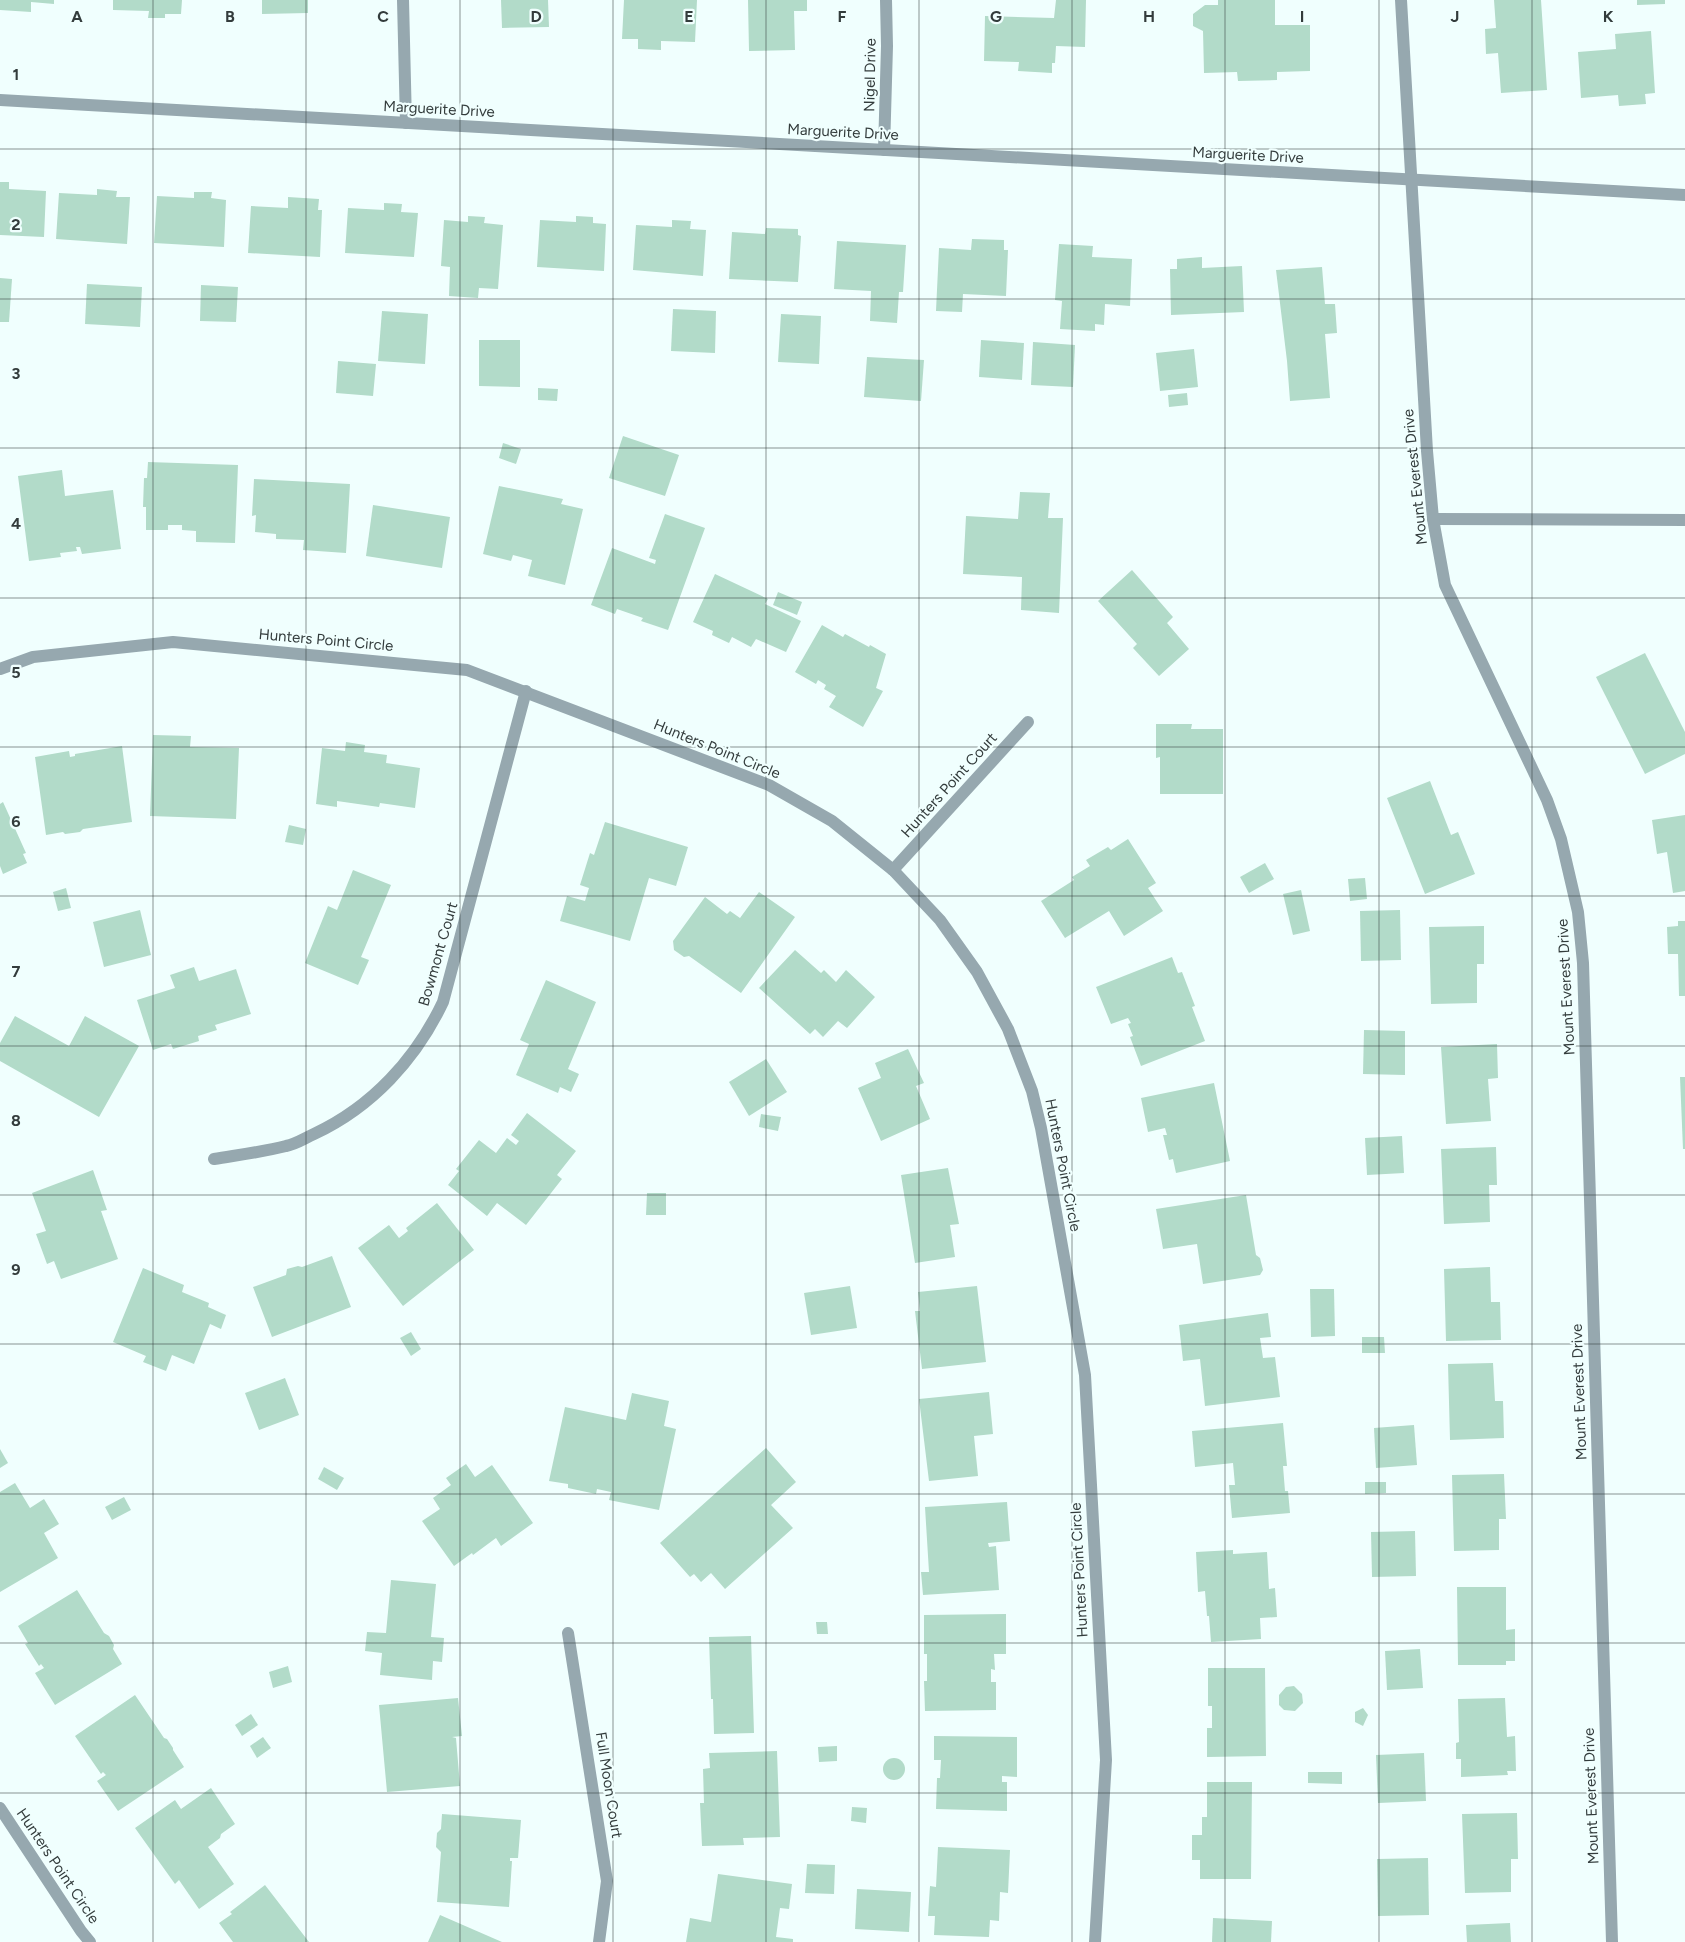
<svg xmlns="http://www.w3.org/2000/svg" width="1685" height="1942" viewBox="0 0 1685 1942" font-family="Figtree,sans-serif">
  <rect width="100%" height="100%" fill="#f0fffe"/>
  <g fill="#b2dbc9">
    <path d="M0,0H54V4L31,2V12L0,10Z"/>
    <path d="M113,0H182L181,14H165V18H148L149,11L113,10Z"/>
    <path d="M262,0H308V13L262,14Z"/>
    <path d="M501,0H548L549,27L502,28Z"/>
    <path d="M624,0H697L695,42L661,41V50L638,49V39H622Z"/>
    <path d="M748,0H807V11H794L795,50L749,51Z"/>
    <path d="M1056,0H1086L1085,47L1056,46L1055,63H1052V73L1018,71L1019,62L984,61L985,16L1054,18Z"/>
    <path d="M1218,0H1275V25H1310V71L1277,72V80L1238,81L1237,72L1204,73L1203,31L1193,26V14L1205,5H1218Z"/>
    <path d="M1494,0H1541L1547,90L1501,93L1498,53L1486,54L1485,29L1496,28Z"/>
    <path d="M1637,0H1665V4L1637,5Z"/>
    <path d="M1651,31L1655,93L1645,94L1646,104L1619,106L1618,95L1581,98L1578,52L1616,49L1615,34Z"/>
    <path d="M0,182H9V189L46,191L44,237L0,235Z"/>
    <path d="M97,189L117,191L116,197H130L127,244L56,239L59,193L97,195Z"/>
    <path d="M194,192H212L211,198L226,200L224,247L154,243L157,196L194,198Z"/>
    <path d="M288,197L319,199L318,210H322L320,257L248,253L251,206L288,208Z"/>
    <path d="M384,203L402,204L401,212L418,213L414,257L345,253L348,208L384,210Z"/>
    <path d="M468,216L485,217L484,223L503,225L498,289L479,288L478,298L449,296L450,267L441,266L444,220L468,222Z"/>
    <path d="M576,216L593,217V223L606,224L604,271L537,267L540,220L576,222Z"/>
    <path d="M672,220L691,221L690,229L706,230L703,276L633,270L636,225L672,227Z"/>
    <path d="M766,228L798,229V235L801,236L798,282L729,279L732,232L765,234Z"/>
    <path d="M972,239L1004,240V250H1008L1006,296L963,294L962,312L936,311L939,248L971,250Z"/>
    <path d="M837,241L906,245L903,292H899L897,323L870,321L871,291L834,289Z"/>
    <path d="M1059,244L1093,246L1092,257L1132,259L1130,306L1105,304L1104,325L1095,324V331L1060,329L1062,301L1055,300Z"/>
    <path d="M1202,257V268L1242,266L1244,312L1171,315L1170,269H1177V259Z"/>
    <path d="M1322,267L1325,304H1335L1337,333L1325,334L1330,398L1290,401L1287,361L1276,270Z"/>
    <path d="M0,278L12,279L9,322H0Z"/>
    <path d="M87,284L142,287L140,327L85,324Z"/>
    <path d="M201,285L238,287L236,322L200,321Z"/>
    <path d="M673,309L716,311L715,353L671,351Z"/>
    <path d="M382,311L428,314L425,364L378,361Z"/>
    <path d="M781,314L821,316L819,364L778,362Z"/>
    <path d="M479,340H520V387L479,386Z"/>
    <path d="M981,340L1024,343L1022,380L979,377Z"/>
    <path d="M1033,342L1075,345L1073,387L1031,385Z"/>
    <path d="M1194,349L1198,387L1160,391L1156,353Z"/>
    <path d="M867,357L924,360L921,401L864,397Z"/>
    <path d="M338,361L376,364L373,396L336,393Z"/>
    <path d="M538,388L558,389L557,401L538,400Z"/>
    <path d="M1187,393L1188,405L1169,407L1168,395Z"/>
    <path d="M623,436L679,455L665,496L609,478Z"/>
    <path d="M503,443L521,449L516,464L499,458Z"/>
    <path d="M148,462L238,465L235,543L196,542V531L182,530V525H168V530H146V507H143L144,478H147Z"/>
    <path d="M62,470L65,496L113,490L121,549L82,554L80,547H76L77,551L60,553L61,557L29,561L18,476Z"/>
    <path d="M254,479L350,484L346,553L303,550L304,540L276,539V534L255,532L256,515L252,516Z"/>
    <path d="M499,486L563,499L561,504L583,509L565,585L528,576L532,560L513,555L511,561L483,554Z"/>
    <path d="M1020,492L1050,493L1048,518H1063L1059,613L1021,610L1022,577L963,574L966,516L1018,519Z"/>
    <path d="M373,505L450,517L442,568L366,556Z"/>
    <path d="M665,514L705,528L668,630L641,621L643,618L617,609L615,614L591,605L612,548L655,564L656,560L649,558Z"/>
    <path d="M1132,570L1173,617L1167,623L1189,649L1159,676L1133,648L1137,644L1098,601Z"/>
    <path d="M715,574L768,599L765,604L801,621L786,652L756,639L751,647L732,637L729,643L712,635L713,631L693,622Z"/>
    <path d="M778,592L802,602L797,615L773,605Z"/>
    <path d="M822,625L843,637L845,634L869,647L870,645L886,654L876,688L883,691L863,727L829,707L836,696L824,689L826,685L818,680L816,684L795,672Z"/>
    <path d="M1645,653L1685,732V754L1645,774L1596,677Z"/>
    <path d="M1156,724H1192L1191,729H1223V794H1160V757L1156,758Z"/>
    <path d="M153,735L191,736L190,747L239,748L236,819L150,816Z"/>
    <path d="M346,742L365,745L364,752L387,755L386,763L420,768L415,808L380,803L379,807L337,801V807L316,804L322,748L345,751Z"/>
    <path d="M122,746L132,822L83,829L80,832L65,834L63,832L46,835L35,757L69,751L70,757L75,756V754Z"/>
    <path d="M1430,781L1451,835L1458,832L1475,874L1425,894L1387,798Z"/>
    <path d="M3,802L26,853L23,854L27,863L3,874L0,866V804Z"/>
    <path d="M1685,815V891L1673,893L1667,852L1657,854L1652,820Z"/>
    <path d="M605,822L688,847L676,886L649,878L630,941L560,921L567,896L585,901L589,888L580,885L590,853L594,855Z"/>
    <path d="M289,825L306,829L303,845L285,842Z"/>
    <path d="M1128,839L1156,883L1148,888L1163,911L1124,936L1109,911L1065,938L1041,901L1074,880L1072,877L1090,866L1086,860L1108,847L1111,850Z"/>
    <path d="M1265,863L1274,879L1249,893L1240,877Z"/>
    <path d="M353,870L391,885L361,957L369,960L358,985L305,963L328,906L337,910Z"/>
    <path d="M1365,878L1367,899L1350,901L1348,879Z"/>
    <path d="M66,888L71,908L58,911L53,892Z"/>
    <path d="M1301,890L1310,931L1293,935L1283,894Z"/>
    <path d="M759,892L795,917L741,993L689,956L684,957L674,950L673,941L705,897L727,914L730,911L740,918Z"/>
    <path d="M140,910L151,955L104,967L93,922Z"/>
    <path d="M1400,910L1401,960L1361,961L1360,911Z"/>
    <path d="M1678,921H1685V996H1679L1678,954H1668L1667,927L1678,926Z"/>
    <path d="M1484,926V964H1477V1003L1431,1004L1429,927Z"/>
    <path d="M795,950L821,973L824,970L836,982L846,970L875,997L847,1028L838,1021L823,1037L815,1029L810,1034L759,988Z"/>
    <path d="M1172,957L1178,973L1182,972L1195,1006L1192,1007L1205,1041L1141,1066L1130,1037L1133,1036L1128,1024L1131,1023L1128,1018L1111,1024L1096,987Z"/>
    <path d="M194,967L199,981L236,969L251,1014L215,1025L217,1030L198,1036L199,1041L173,1049L171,1044L153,1050L137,1000L175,988L170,975Z"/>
    <path d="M546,980L596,1002L568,1069L579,1074L571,1092L560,1087L558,1093L516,1075L529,1044L520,1040Z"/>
    <path d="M15,1016L69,1046L85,1016L139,1046L99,1117L0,1061V1043Z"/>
    <path d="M1364,1030L1405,1031V1075L1363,1074Z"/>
    <path d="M1497,1044L1498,1078L1488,1079L1491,1121L1446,1124L1441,1047Z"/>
    <path d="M908,1049L924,1083L916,1086L930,1119L881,1141L858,1088L881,1078L875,1063Z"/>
    <path d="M766,1059L787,1092L749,1116L729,1082Z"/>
    <path d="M1680,1077H1685V1149H1683Z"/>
    <path d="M1214,1083L1230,1161L1176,1173L1173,1159L1169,1160L1163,1135H1167L1165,1128L1148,1132L1141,1098Z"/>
    <path d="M527,1113L576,1151L557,1175L562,1179L526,1225L497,1203L487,1216L448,1185L459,1171L456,1169L479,1140L496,1153L507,1138L516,1145L519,1141L511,1135Z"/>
    <path d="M761,1114L781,1117L778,1131L759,1127Z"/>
    <path d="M1402,1136L1404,1173L1367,1175L1365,1138Z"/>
    <path d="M1496,1147L1497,1185H1489L1490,1222L1444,1224L1441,1149Z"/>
    <path d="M948,1168L959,1224L950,1225L955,1257L915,1263L901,1175Z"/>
    <path d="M93,1170L107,1210L101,1211L118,1259L61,1279L54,1261L47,1264L36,1234L46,1231L32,1193Z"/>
    <path d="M647,1193H666V1215H646Z"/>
    <path d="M1246,1195L1256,1255L1260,1258L1263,1270L1260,1275L1203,1284L1197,1244L1163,1249L1156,1209Z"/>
    <path d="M437,1203L474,1250L403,1306L358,1248L389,1225L399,1238L408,1231L406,1228Z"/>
    <path d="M332,1256L351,1307L272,1337L253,1287L286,1275L287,1269L298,1266L302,1267Z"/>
    <path d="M1490,1267L1491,1302H1500L1501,1340L1446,1341L1444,1269Z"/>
    <path d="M143,1268L184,1285L182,1292L209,1303L208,1307L226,1315L221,1329L210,1324L194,1364L172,1355L166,1371L143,1362L146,1356L113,1342Z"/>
    <path d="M850,1286L857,1328L811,1335L804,1293Z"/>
    <path d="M977,1286L986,1362L922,1369L915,1311H920L918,1292Z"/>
    <path d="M1310,1289H1334L1335,1336L1311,1337Z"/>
    <path d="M1268,1313L1271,1337L1260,1338L1263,1358L1275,1357L1280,1397L1205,1406L1200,1359L1183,1361L1179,1325Z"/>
    <path d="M411,1332L421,1349L411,1356L400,1338Z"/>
    <path d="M1362,1337H1384L1385,1353H1362Z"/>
    <path d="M1493,1363L1495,1401H1503L1504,1438L1450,1440L1448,1364Z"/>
    <path d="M285,1378L299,1415L259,1430L245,1393Z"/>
    <path d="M989,1392L993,1434L974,1436L978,1476L929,1481L919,1399Z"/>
    <path d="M632,1393L669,1401L664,1426L676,1429L659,1510L609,1500L611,1492L597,1489L596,1494L568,1488V1484L549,1481L565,1407L626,1420Z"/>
    <path d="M1283,1423L1287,1466H1283L1285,1491H1288L1290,1513L1232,1518L1229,1485H1235L1233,1463L1195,1467L1192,1431Z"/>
    <path d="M1414,1425L1417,1465L1376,1468L1374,1428Z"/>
    <path d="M766,1448L796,1482L771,1505L793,1528L725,1589L711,1573L701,1582L694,1574L690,1577L660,1543Z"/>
    <path d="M0,1449L8,1463L0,1468Z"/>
    <path d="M466,1464L475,1477L492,1465L533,1523L501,1546L496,1538L473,1555L472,1553L454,1566L422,1521L440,1509L433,1498L451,1485L446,1478Z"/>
    <path d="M324,1467L344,1478L337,1490L318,1479Z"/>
    <path d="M1504,1474L1506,1519H1499V1550L1454,1551L1452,1475Z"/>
    <path d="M1365,1482H1386V1493L1365,1494Z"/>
    <path d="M15,1483L30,1508L44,1499L59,1524L44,1533L58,1558L0,1592V1492Z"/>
    <path d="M124,1497L131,1510L112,1520L105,1507Z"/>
    <path d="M1007,1502L1010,1541L988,1543L989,1547L996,1546L999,1590L923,1595L921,1572H929L925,1507Z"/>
    <path d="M1415,1531L1416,1576L1372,1577L1371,1532Z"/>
    <path d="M1233,1550V1554L1267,1552L1269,1589L1275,1588L1277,1617L1260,1618L1261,1639L1211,1642L1209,1616H1207L1205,1591L1198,1592L1196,1552Z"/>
    <path d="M391,1580L436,1584L431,1637L444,1638L442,1662L433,1661L432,1680L380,1675L382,1653L365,1651L367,1632L386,1633Z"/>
    <path d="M1457,1587H1506V1630L1515,1629V1661H1506V1665H1458Z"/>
    <path d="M77,1590L104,1633L109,1636L114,1645L113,1649L122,1664L55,1705L35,1673L44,1668L41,1664L39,1666L25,1644L28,1643L18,1626Z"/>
    <path d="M1006,1614V1654H994L995,1670L991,1669V1682H996V1710L925,1711L924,1681H927V1654H924V1615Z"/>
    <path d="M816,1622H827L828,1634H817Z"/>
    <path d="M751,1636L754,1733L714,1734L713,1699H711L709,1637Z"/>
    <path d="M1420,1649L1423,1688L1387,1690L1385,1651Z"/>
    <path d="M288,1666L292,1682L273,1688L269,1672Z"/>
    <path d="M1208,1668H1265L1266,1756L1207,1757V1728H1212V1706H1208Z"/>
    <path d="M1294,1686L1302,1694L1303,1703L1295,1711L1284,1710L1279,1705V1695L1286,1687Z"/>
    <path d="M135,1695L164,1738L167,1739L173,1748V1750L184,1767L118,1811L97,1781L106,1775L103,1772L101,1774L75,1736Z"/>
    <path d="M458,1698L462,1736L452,1737L456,1738L460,1786L387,1792L379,1705Z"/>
    <path d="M1505,1698L1507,1737L1515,1736L1516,1771H1507L1508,1775L1461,1777V1759H1456V1743L1459,1742L1458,1699Z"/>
    <path d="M1363,1708L1368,1715L1363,1726L1355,1722V1712Z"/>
    <path d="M251,1714L258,1725L242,1736L235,1725Z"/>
    <path d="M934,1736L1017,1737V1777L1002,1776V1782H1007V1811L936,1809L937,1778H940L941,1760H934Z"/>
    <path d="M263,1737L271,1748L257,1758L250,1746Z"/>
    <path d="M837,1746V1761L819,1762L818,1747Z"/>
    <path d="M777,1751L780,1837L743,1838L744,1845L702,1846L700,1803H704L703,1769L710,1768L709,1753Z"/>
    <path d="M1424,1753L1426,1801L1378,1803L1376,1755Z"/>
    <circle cx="894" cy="1769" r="11"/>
    <path d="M1308,1772H1342V1784L1308,1783Z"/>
    <path d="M1207,1782H1252L1251,1879H1200V1860H1192V1835H1202V1817H1207Z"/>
    <path d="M211,1788L235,1824L221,1834L220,1838L208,1847L234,1884L199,1909L179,1880L175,1884L135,1828L175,1800L181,1809Z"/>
    <path d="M852,1807L867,1808L866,1823L851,1821Z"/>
    <path d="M1517,1813L1518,1859H1511V1892L1465,1893L1462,1814Z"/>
    <path d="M442,1814L521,1820L518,1858H510V1861H512L509,1907L437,1902L441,1852L436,1847L437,1833L441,1829Z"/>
    <path d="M938,1847L1010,1850L1008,1893L1000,1892L999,1921L990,1920L989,1937L934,1935L935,1916H928L930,1886L936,1887Z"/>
    <path d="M1428,1858L1429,1915L1378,1916L1377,1859Z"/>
    <path d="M807,1864L835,1865L834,1894L805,1893Z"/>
    <path d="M718,1874L792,1884L789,1909L780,1908L776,1937L793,1939V1942H686L690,1918L711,1922Z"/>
    <path d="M265,1885L309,1942H233L219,1923L232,1914L230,1912Z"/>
    <path d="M857,1889L911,1892L909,1932L855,1929Z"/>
    <path d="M440,1915L502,1942H428Z"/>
    <path d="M1213,1918L1272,1921L1271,1942H1212Z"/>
    <path d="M1510,1923L1511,1942H1467L1466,1925Z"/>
  </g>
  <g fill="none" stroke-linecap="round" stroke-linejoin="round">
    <path stroke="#96a8af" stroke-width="12" d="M1433,519L1685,520"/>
    <g stroke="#96a8af" stroke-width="12">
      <path d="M403,0L406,123"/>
      <path d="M1401,0L1427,451L1433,519L1445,585L1547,800L1561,839L1578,912L1583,963L1612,1942"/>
      <path d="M0,100L1685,195"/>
      <path d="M884,150L887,46L886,0"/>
      <path d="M0,669L33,657L173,642L467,670L769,785L832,821L893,870L940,920L977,972L1008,1029L1032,1091L1041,1128L1085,1375L1106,1760L1095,1942"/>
      <path d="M893,870L1028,722"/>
      <path d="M214,1159C238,1155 263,1152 286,1146C296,1144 305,1138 314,1134C372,1107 416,1059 443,1002L526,691"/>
      <path d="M568,1633L607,1881L599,1942"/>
      <path d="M0,1808L81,1931L90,1942"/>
    </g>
  </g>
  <path fill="none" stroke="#333c3c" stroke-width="1" stroke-opacity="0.55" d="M153,0V1942M306,0V1942M460,0V1942M613,0V1942M766,0V1942M919,0V1942M1072,0V1942M1225,0V1942M1379,0V1942M1532,0V1942M0,149H1685M0,299H1685M0,448H1685M0,598H1685M0,747H1685M0,896H1685M0,1046H1685M0,1195H1685M0,1344H1685M0,1494H1685M0,1643H1685M0,1793H1685"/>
  <g text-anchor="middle" stroke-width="4.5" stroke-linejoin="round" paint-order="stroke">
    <g font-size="15" fill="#333c3c" stroke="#f0fffe">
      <text transform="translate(870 75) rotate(-89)" y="5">Nigel Drive</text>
      <text transform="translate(439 109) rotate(3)" y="5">Marguerite Drive</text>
      <text transform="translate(843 132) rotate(3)" y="5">Marguerite Drive</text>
      <text transform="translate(1248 155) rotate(3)" y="5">Marguerite Drive</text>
      <text transform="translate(1415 477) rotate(-96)" y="5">Mount Everest Drive</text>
      <text transform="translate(326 640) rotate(5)" y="5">Hunters Point Circle</text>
      <text transform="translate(717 749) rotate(22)" y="5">Hunters Point Circle</text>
      <text transform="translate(949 785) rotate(-48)" y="5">Hunters Point Court</text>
      <text transform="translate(438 954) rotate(-74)" y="5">Bowmont Court</text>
      <text transform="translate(1566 987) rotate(-93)" y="5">Mount Everest Drive</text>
      <text transform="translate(1063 1165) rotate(79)" y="5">Hunters Point Circle</text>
      <text transform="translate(1579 1392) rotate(-92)" y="5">Mount Everest Drive</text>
      <text transform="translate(1079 1570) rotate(-93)" y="5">Hunters Point Circle</text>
      <text transform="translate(609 1785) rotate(81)" y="5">Full Moon Court</text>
      <text transform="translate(1591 1796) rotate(-92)" y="5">Mount Everest Drive</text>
      <text transform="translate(58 1866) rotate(56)" y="5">Hunters Point Circle</text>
    </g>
  </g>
  <g font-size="16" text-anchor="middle" font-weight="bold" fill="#333c3c" stroke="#f0fffe" stroke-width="4.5" stroke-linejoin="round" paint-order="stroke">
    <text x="77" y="22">A</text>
    <text x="230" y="22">B</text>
    <text x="383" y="22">C</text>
    <text x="536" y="22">D</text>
    <text x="689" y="22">E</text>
    <text x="842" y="22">F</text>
    <text x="996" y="22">G</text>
    <text x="1149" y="22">H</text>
    <text x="1302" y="22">I</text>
    <text x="1455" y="22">J</text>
    <text x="1608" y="22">K</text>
    <text x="16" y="80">1</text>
    <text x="16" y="230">2</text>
    <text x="16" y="379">3</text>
    <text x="16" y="529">4</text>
    <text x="16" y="678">5</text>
    <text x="16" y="827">6</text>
    <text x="16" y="977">7</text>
    <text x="16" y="1126">8</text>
    <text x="16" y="1275">9</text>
  </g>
</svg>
